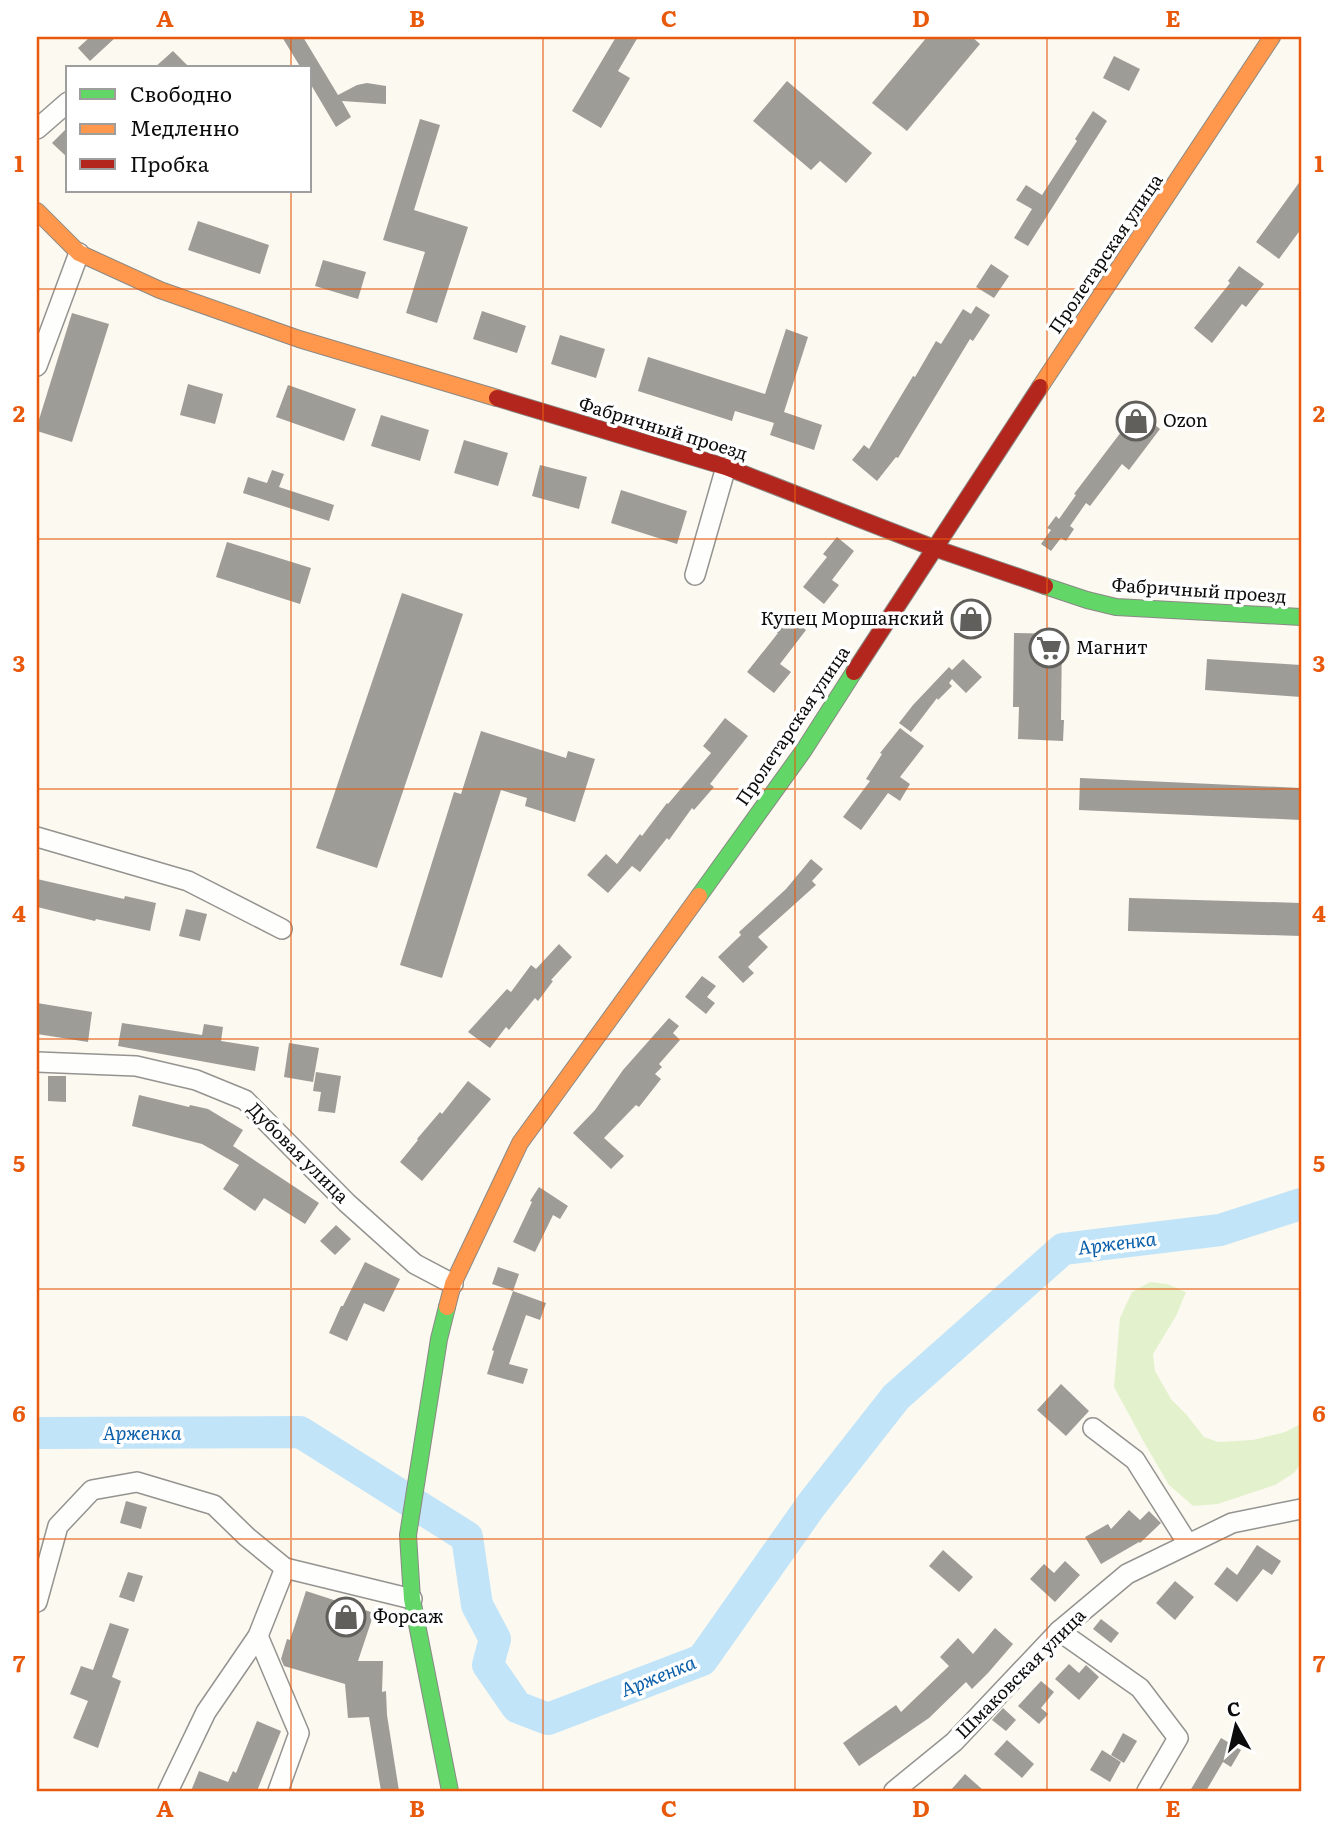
<svg xmlns="http://www.w3.org/2000/svg" width="1338" height="1828" viewBox="0 0 1338 1828" font-family="Literata,serif">
  <rect width="100%" height="100%" fill="#fbf9f0"/>
  <path fill="#e3f2cd" d="M1150,1282L1167,1284L1186,1292L1176,1316L1153,1354L1155,1371L1171,1399L1186,1414L1204,1437L1218,1442L1253,1440L1285,1432L1299,1425L1301,1428V1463L1294,1473L1275,1485L1218,1504L1193,1506L1169,1485L1145,1444L1114,1387L1120,1318L1132,1292Z"/>
  <g fill="none" stroke-linecap="round" stroke-linejoin="round">
    <path stroke="#c2e4f8" stroke-width="32" d="M37,1433L300,1432L467,1537L477,1605L495,1639L488,1665L517,1707L548,1719L702,1660L812,1504L896,1397L1063,1249L1220,1230L1301,1204"/>
  </g>
  <g fill="#9e9c96">
    <path d="M90,37H116L90,61L78,48Z"/>
    <path d="M282,37H303L338,95L357,85L367,83L386,86V104L342,101L351,117L336,127L310,83V68H301Z"/>
    <path d="M616,37H638L618,71L630,78L601,128L572,111Z"/>
    <path d="M927,37H972L980,44L907,131L872,103Z"/>
    <path d="M173,51L190,68H154Z"/>
    <path d="M1114,56L1140,69L1129,91L1103,78Z"/>
    <path d="M787,81L872,153L846,183L820,161L811,170L753,121Z"/>
    <path d="M1093,111L1107,121L1028,246L1014,238L1032,209L1016,200L1026,185L1042,195L1077,141L1075,139Z"/>
    <path d="M420,119L440,125L414,210L468,227L437,323L406,313L425,252L383,240Z"/>
    <path d="M68,127V158L52,143Z"/>
    <path d="M1301,180V229L1279,259L1256,242Z"/>
    <path d="M198,221L269,245L260,274L188,250Z"/>
    <path d="M323,260L366,272L358,299L315,286Z"/>
    <path d="M991,264L1009,276L994,298L976,287Z"/>
    <path d="M1239,266L1264,284L1246,307L1242,304L1212,343L1194,328L1230,283L1228,281Z"/>
    <path d="M976,306L990,315L973,341L970,339L898,458L896,457L877,481L852,460L864,445L869,449L913,376L915,377L936,341L941,344L963,309L971,314Z"/>
    <path d="M482,311L526,326L517,353L473,339Z"/>
    <path d="M72,313L109,324L72,442L37,431V426Z"/>
    <path d="M786,329L808,337L784,412L822,425L814,450L770,435L774,423L735,411L732,421L638,391L648,357L765,394Z"/>
    <path d="M560,335L605,349L596,378L551,364Z"/>
    <path d="M188,384L223,394L215,424L180,415Z"/>
    <path d="M288,385L356,409L344,441L276,417Z"/>
    <path d="M1137,411L1160,429L1129,470L1122,464L1090,506L1086,503L1070,526L1074,529L1066,541L1061,538L1051,551L1041,544L1051,530L1047,528L1056,516L1059,519L1076,495L1074,494Z"/>
    <path d="M381,415L429,430L420,461L371,446Z"/>
    <path d="M464,440L508,453L498,486L454,473Z"/>
    <path d="M540,465L587,477L579,509L532,496Z"/>
    <path d="M272,470L284,474L279,487L334,505L329,521L243,493L248,477L267,483Z"/>
    <path d="M621,490L687,511L677,544L611,523Z"/>
    <path d="M837,537L854,551L832,580L839,585L824,604L803,587L827,557L823,554Z"/>
    <path d="M227,542L311,568L300,604L216,577Z"/>
    <path d="M402,593L463,614L377,868L316,848Z"/>
    <circle cx="971" cy="619" r="16"/>
    <path d="M787,616L806,630L780,664L791,672L774,693L747,672L778,633L775,631Z"/>
    <path d="M1014,633L1062,634L1061,720H1064L1063,741L1018,739L1019,707H1013Z"/>
    <path d="M963,659L982,677L966,693L952,679L949,683L952,686L938,700L937,698L911,732L899,723L913,705L949,667L952,670Z"/>
    <path d="M1207,659L1301,665V697L1205,690Z"/>
    <path d="M725,718L748,736L710,784L714,787L694,810L692,808L669,840L667,838L640,872L632,866L608,893L587,875L606,854L617,864L640,834L642,836L667,803L668,804L711,753L703,746Z"/>
    <path d="M900,728L924,746L900,777L910,784L900,801L888,793L861,830L843,817L870,781L866,779L882,754L880,753Z"/>
    <path d="M481,731L566,758L568,751L595,759L575,822L525,806L527,798L501,790L442,978L400,965L454,792L461,794Z"/>
    <path d="M1080,778L1301,788V820L1079,810Z"/>
    <path d="M811,859L823,869L812,881L816,885L758,937L768,947L748,967L754,973L743,983L718,957L741,935L739,932L786,889Z"/>
    <path d="M37,879L124,899L125,896L156,903L150,931L96,919L95,921L37,907Z"/>
    <path d="M1129,898L1301,903V936L1128,931Z"/>
    <path d="M186,909L207,914L200,941L179,936Z"/>
    <path d="M559,944L572,957L551,980L553,981L538,1001L535,998L509,1030L506,1027L490,1048L468,1032L507,989L511,992L531,965L536,969Z"/>
    <path d="M702,976L716,986L707,997L715,1003L706,1014L685,997Z"/>
    <path d="M37,1003L92,1012L88,1042L37,1034Z"/>
    <path d="M669,1018L679,1026L673,1033L680,1040L659,1064L662,1067L655,1074L661,1079L639,1107L636,1105L604,1138L624,1156L611,1169L573,1133L595,1110L623,1070Z"/>
    <path d="M122,1023L202,1035L204,1024L223,1027L221,1041L259,1047L255,1071L118,1046Z"/>
    <path d="M289,1043L319,1048L313,1082L284,1077Z"/>
    <path d="M316,1072L341,1076L335,1113L318,1111L321,1092L313,1091Z"/>
    <path d="M48,1076H66V1102L48,1101Z"/>
    <path d="M468,1081L491,1099L422,1181L400,1162L418,1140L417,1139L440,1112L442,1114Z"/>
    <path d="M139,1095L189,1107L190,1105L208,1109L243,1130L233,1146L319,1203L305,1224L264,1198L255,1211L223,1189L239,1165L202,1144L132,1126Z"/>
    <path d="M539,1187L568,1206L560,1219L553,1215L535,1252L513,1242L532,1202L530,1201Z"/>
    <path d="M336,1225L351,1239L335,1255L320,1241Z"/>
    <path d="M365,1262L400,1279L384,1312L364,1303L347,1341L329,1333L341,1306H343Z"/>
    <path d="M498,1267L519,1274L513,1291L492,1284Z"/>
    <path d="M513,1291L546,1303L540,1320L526,1315L509,1364L528,1369L523,1384L487,1374L494,1351L492,1350Z"/>
    <path d="M1061,1384L1089,1411L1066,1436L1037,1410Z"/>
    <path d="M126,1501L147,1507L141,1529L120,1523Z"/>
    <path d="M1129,1510L1140,1520L1149,1511L1161,1523L1140,1543L1139,1542L1101,1564L1085,1537L1108,1524L1111,1529Z"/>
    <path d="M1257,1545L1281,1561L1272,1575L1263,1569L1237,1602L1214,1584L1227,1567L1237,1575Z"/>
    <path d="M943,1550L973,1577L959,1592L929,1566Z"/>
    <path d="M1065,1561L1080,1575L1055,1602L1030,1579L1044,1564L1054,1573Z"/>
    <path d="M128,1572L143,1576L134,1602L119,1597Z"/>
    <path d="M1175,1581L1194,1597L1175,1620L1156,1603Z"/>
    <path d="M306,1591L374,1613L358,1661H383L382,1692L386,1691L387,1715L399,1791H381L369,1717L348,1718L345,1684L284,1666L281,1659L287,1639L290,1640Z"/>
    <path d="M1101,1619L1119,1633L1111,1643L1093,1629Z"/>
    <path d="M110,1623L129,1629L112,1677L121,1681L98,1748L73,1738L88,1701L70,1694L81,1666L93,1670Z"/>
    <path d="M995,1628L1013,1644L988,1673L972,1689L966,1682L929,1718L859,1766L843,1743L896,1705L901,1712L949,1666L940,1657L958,1638L973,1654Z"/>
    <path d="M1069,1664L1079,1673L1086,1665L1099,1677L1079,1700L1055,1679Z"/>
    <path d="M1041,1681L1054,1692L1041,1708L1048,1714L1039,1724L1018,1706Z"/>
    <path d="M1003,1708L1016,1720L1006,1731L992,1720Z"/>
    <path d="M257,1721L281,1731L257,1791H191L199,1771L228,1782L233,1771L236,1773Z"/>
    <path d="M1123,1733L1137,1741L1124,1763L1111,1755Z"/>
    <path d="M1221,1738L1241,1750L1231,1767L1223,1762L1206,1791H1190Z"/>
    <path d="M1007,1740L1034,1764L1022,1778L994,1754Z"/>
    <path d="M1102,1750L1121,1762L1110,1782L1090,1770Z"/>
    <path d="M965,1774L984,1791H950Z"/>
  </g>
  <g fill="none" stroke-linecap="round" stroke-linejoin="round">
    <defs>
      <g id="street">
        <path d="M37,129L68,102"/>
        <path d="M37,366L79,253"/>
        <path d="M695,575L726,467"/>
        <path d="M37,837L188,881L282,929"/>
        <path d="M37,1062L136,1066L196,1080L245,1100L347,1203L415,1264L453,1284"/>
        <path d="M1093,1428L1135,1460L1188,1544"/>
        <path d="M37,1602L58,1526L92,1490L137,1482L214,1505L247,1537L285,1568"/>
        <path d="M1059,1631L1140,1688L1178,1738L1147,1791"/>
        <path d="M258,1636L299,1733L278,1791"/>
        <path d="M168,1791L206,1712L258,1636L285,1568L412,1599"/>
        <path d="M894,1791L954,1742L1059,1631L1127,1574L1232,1523L1301,1509"/>
      </g>
      <g id="fast">
        <path d="M1045,586L1087,600L1116,607L1301,617"/>
        <path d="M699,896L804,750L854,672"/>
        <path d="M447,1307L439,1339L408,1535L412,1599L450,1791"/>
      </g>
      <g id="slow">
        <path d="M37,211L79,253L160,290L299,339L497,398"/>
        <path d="M1040,387L1272,37"/>
        <path d="M447,1307L453,1284L520,1143L699,896"/>
      </g>
      <g id="jam">
        <path d="M497,398L726,467L934,548L1045,586"/>
        <path d="M854,672L1040,387"/>
      </g>
    </defs>
    <use href="#street" stroke="#94938f" stroke-width="22"/>
    <use href="#fast" stroke="#8a8985" stroke-width="18"/>
    <use href="#slow" stroke="#8a8985" stroke-width="18"/>
    <use href="#jam" stroke="#8a8985" stroke-width="18"/>
    <use href="#street" stroke="#fefefd" stroke-width="19"/>
    <use href="#fast" stroke="#63d668" stroke-width="16"/>
    <use href="#slow" stroke="#ff974d" stroke-width="16"/>
    <use href="#jam" stroke="#b3261e" stroke-width="16"/>
  </g>
  <path fill="none" stroke="#e8590c" stroke-width="2" stroke-opacity="0.55" d="M291,37V68M543,37V1791M795,37V1791M1047,37V1791M291,191V1791M37,289H1301M37,539H1301M37,789H1301M37,1039H1301M37,1289H1301M37,1539H1301"/>
  <defs>
    <symbol id="shop-ring" viewBox="-11 -11 22 22"><circle r="9.5" fill="#fff" stroke="#605f5c" stroke-width="1.5"/><path d="M-5-2.5h2.3a2.7 3.5 0 0 1 5.4 0H5L5.5 6h-11ZM-1.5-2.5h3a1.5 2.3 0 0 0-3 0Z" fill="#605f5c"/></symbol>
    <symbol id="supermarket-ring" viewBox="-11 -11 22 22"><circle r="9.5" fill="#fff" stroke="#605f5c" stroke-width="1.5"/><path d="M-6-5.5h2.5l.6 2H6L4.5 2H-2.5L-4.4-4H-6ZM-1.5 3.2a1.3 1.3 0 1 0 .1 0ZM3 3.2a1.3 1.3 0 1 0 .1 0Z" fill="#605f5c"/></symbol>
  </defs>
  <g fill-rule="evenodd">
    <use href="#shop-ring" x="1114" y="399" width="44" height="44"/>
    <use href="#shop-ring" x="949" y="597" width="44" height="44"/>
    <use href="#supermarket-ring" x="1027" y="626" width="44" height="44"/>
    <use href="#shop-ring" x="324" y="1595" width="44" height="44"/>
  </g>
  <g text-anchor="middle" stroke-width="7" stroke-linejoin="round" paint-order="stroke">
    <g font-size="18" fill="#0c0c0c" stroke="#fff">
      <text transform="translate(1106 254) rotate(-56)" y="6">Пролетарская улица</text>
      <text transform="translate(663 429) rotate(17)" y="6">Фабричный проезд</text>
      <text transform="translate(1199 591) rotate(4)" y="6">Фабричный проезд</text>
      <text transform="translate(793 726) rotate(-56)" y="6">Пролетарская улица</text>
      <text transform="translate(298 1153) rotate(45)" y="6">Дубовая улица</text>
      <text transform="translate(1021 1674) rotate(-45)" y="6">Шмаковская улица</text>
    </g>
    <g font-size="18" fill="#0c0c0c" stroke="#fff" text-anchor="start">
      <text x="1163" y="427">Ozon</text>
      <text x="944" y="625" text-anchor="end">Купец Моршанский</text>
      <text x="1076" y="654">Магнит</text>
      <text x="373" y="1623">Форсаж</text>
    </g>
    <g font-size="19" font-style="italic" fill="#0a5faa" stroke="#fff">
      <text transform="translate(1117 1243) rotate(-7)" y="7">Арженка</text>
      <text x="142" y="1440">Арженка</text>
      <text transform="translate(658 1676) rotate(-22)" y="7">Арженка</text>
    </g>
  </g>
  <rect width="1338" height="1828" fill="none" stroke="#ffffff" stroke-width="77"/>
  <rect x="66" y="66" width="245" height="126" fill="#ffffff" stroke="#9e9e9e" stroke-width="2"/>
  <rect x="80" y="89" width="35" height="10" fill="#63d668" stroke="#9e9e9e" stroke-width="2"/>
  <text x="130" y="102" font-size="21" fill="#0c0c0c">Свободно</text>
  <rect x="80" y="124" width="35" height="10" fill="#ff974d" stroke="#9e9e9e" stroke-width="2"/>
  <text x="130" y="136" font-size="21" fill="#0c0c0c">Медленно</text>
  <rect x="80" y="159" width="35" height="10" fill="#b3261e" stroke="#9e9e9e" stroke-width="2"/>
  <text x="130" y="172" font-size="21" fill="#0c0c0c">Пробка</text>
  <g transform="translate(1236 1726) rotate(352)" stroke="#ffffff" stroke-width="5" paint-order="stroke">
  <path d="M0-5L12 26L0 18L-12 26Z" fill="#0c0c0c"/>
  <text y="-10" font-size="19" font-weight="bold" text-anchor="middle" fill="#0c0c0c">С</text>
  </g>
  <rect x="38" y="38" width="1262" height="1752" fill="none" stroke="#e8590c" stroke-width="2.5"/>
  <g font-size="23" text-anchor="middle" font-weight="bold" fill="#e8590c">
    <text x="165" y="27">A</text>
    <text x="417" y="27">B</text>
    <text x="669" y="27">C</text>
    <text x="921" y="27">D</text>
    <text x="1173" y="27">E</text>
    <text x="19" y="172">1</text>
    <text x="1319" y="172">1</text>
    <text x="19" y="422">2</text>
    <text x="1319" y="422">2</text>
    <text x="19" y="672">3</text>
    <text x="1319" y="672">3</text>
    <text x="19" y="922">4</text>
    <text x="1319" y="922">4</text>
    <text x="19" y="1172">5</text>
    <text x="1319" y="1172">5</text>
    <text x="19" y="1422">6</text>
    <text x="1319" y="1422">6</text>
    <text x="19" y="1672">7</text>
    <text x="1319" y="1672">7</text>
    <text x="165" y="1817">A</text>
    <text x="417" y="1817">B</text>
    <text x="669" y="1817">C</text>
    <text x="921" y="1817">D</text>
    <text x="1173" y="1817">E</text>
  </g>
</svg>
